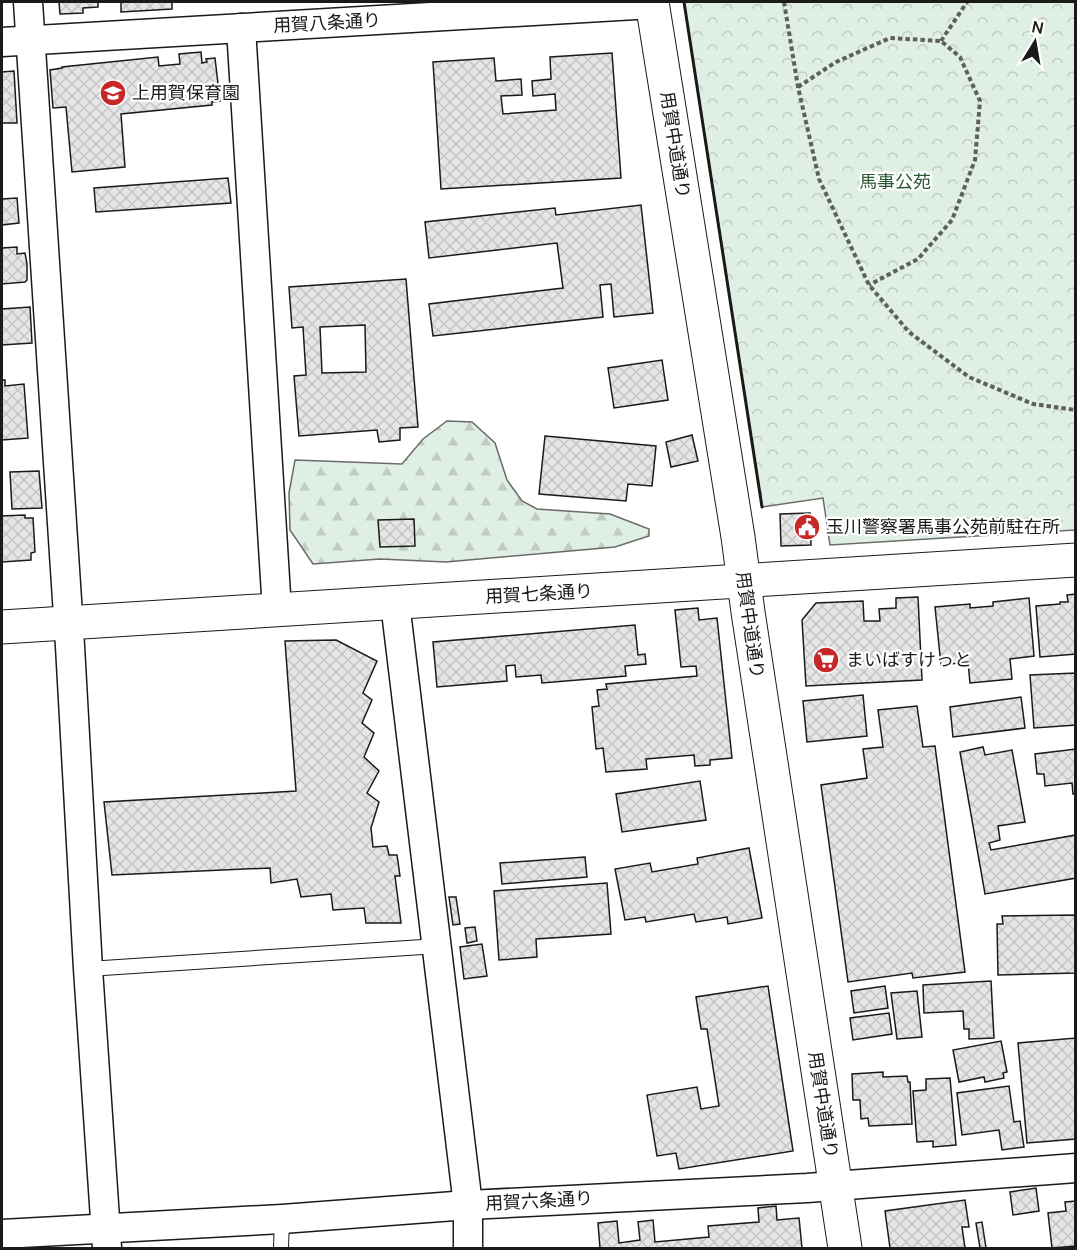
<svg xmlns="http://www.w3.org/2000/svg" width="1077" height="1250" viewBox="0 0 1077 1250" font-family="Manrope,'Noto Sans JP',sans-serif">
  <defs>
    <pattern id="forest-firs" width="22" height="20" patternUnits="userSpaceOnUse" patternTransform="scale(1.5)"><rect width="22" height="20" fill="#e0efe3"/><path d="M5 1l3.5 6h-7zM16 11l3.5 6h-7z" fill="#c0ccc2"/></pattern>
    <pattern id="park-crowns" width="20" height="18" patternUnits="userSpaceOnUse" patternTransform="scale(1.5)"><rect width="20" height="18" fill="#e0efe3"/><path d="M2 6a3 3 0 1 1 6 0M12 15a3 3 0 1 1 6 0" fill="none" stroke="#c0ccc2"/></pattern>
    <pattern id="building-cross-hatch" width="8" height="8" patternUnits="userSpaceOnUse" patternTransform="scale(1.5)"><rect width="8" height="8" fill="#e6e6e6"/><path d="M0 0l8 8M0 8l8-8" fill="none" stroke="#c5c5c5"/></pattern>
  </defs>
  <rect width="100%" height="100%" fill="#fff"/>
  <path fill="url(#forest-firs)" stroke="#6a6a6a" stroke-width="1.5" d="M447,421L472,422L495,443L507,480L522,501L537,509L610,514L649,529V536L615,547L446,562L380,559L313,564L290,530L289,493L295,460L402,464L423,439Z"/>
  <path fill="url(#park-crowns)" stroke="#6a6a6a" stroke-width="1.5" d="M684,2H1075V530L830,545L823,498L762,507Z"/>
  <g fill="url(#building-cross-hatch)" stroke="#1a1a1a" stroke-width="1.5" fill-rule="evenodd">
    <path d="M47,2H46H98V7L83,8V13L60,14L59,2Z"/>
    <path d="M121,2H172V9L121,12Z"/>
    <path d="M201,52L202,63L207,62L206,59L215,58L220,101L212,102V105L121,114L125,167L72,172L66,107L53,108L50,70L62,68V67L158,57L159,66L180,64L179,54Z"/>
    <path d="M612,53L621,178L441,189L433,62L494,58L496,81L521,79L522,95L501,96L503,114L556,110L555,94L533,96L532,81L551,79L550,57Z"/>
    <path d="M14,71L17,123H2V72Z"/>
    <path d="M228,178L231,203L96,212L94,188Z"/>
    <path d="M17,198L19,223L2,225V231V199Z"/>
    <path d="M641,205L653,313L614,317L611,284L600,285L603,317L433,336L429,304L563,288L557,243L429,258L425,222L555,208L556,215Z"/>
    <path d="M17,247V254L25,253L27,264V280L25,282L2,284V248Z"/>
    <path d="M406,279L418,427L400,428V440L379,442L377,430L299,436L294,376L306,375L303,327L292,328L289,287ZM365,325L366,372L322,373L320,327Z"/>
    <path d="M30,307L32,343L2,345V309Z"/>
    <path d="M662,360L668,400L614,408L608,368Z"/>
    <path d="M2,380H5V386L24,384L28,438L2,440Z"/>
    <path d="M692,435L698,461L671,467L666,442Z"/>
    <path d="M545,436L656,446L652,486L628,484L626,501L539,494Z"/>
    <path d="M39,471L42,508L12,509L10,472Z"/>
    <path d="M810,513L811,545L781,546L780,514Z"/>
    <path d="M25,515V518H33L35,552L31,553V560L2,562V516Z"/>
    <path d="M414,519L415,546L380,547L378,520Z"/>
    <path d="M1076,594V654L1040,657L1036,606L1060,604V602H1068L1067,595Z"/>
    <path d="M918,597L922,680L806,686L802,620L816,603L863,601L864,621H880L879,609L896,608V598Z"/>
    <path d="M1029,598L1034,656L1010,659L1012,679L970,683L968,662L941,665L935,607L970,604V608L993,606V602Z"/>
    <path d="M698,608L699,620L717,618L732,758L710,760V765L695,766L694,755L646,759L647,769L606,772L603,748L596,749L592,707L599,706L597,690L607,689L606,684L697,676L696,666L681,667L675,610Z"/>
    <path d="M635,625L638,655L645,654L646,664L625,666L626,676L542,683L541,675L516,677L515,665L506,666L507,681L437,687L433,642Z"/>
    <path d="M336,640L377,661L363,693L372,700L362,723L374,733L364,757L379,771L367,793L379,802L371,828L373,847L387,846L389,855H397L400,876H395L401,923H366L364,908L333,910L331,894L301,897L297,879L271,883L270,868L112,875L104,802L296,791L285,641Z"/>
    <path d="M1076,673V725L1034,728L1030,675Z"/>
    <path d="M863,695L867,736L807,742L803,701Z"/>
    <path d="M1021,697L1025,728L953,737L950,707Z"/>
    <path d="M917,706L923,747L935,746L965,972L913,978L912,973L848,982L821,785L867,778L863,749L883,747L878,710Z"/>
    <path d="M983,747L985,755L1012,750L1025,822L998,826L1000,840L989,843L991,850L1076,835V878L985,894L960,752Z"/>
    <path d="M1076,749V794H1073L1072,783L1045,786L1044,774H1037L1035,754Z"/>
    <path d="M700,781L706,820L622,832L616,794Z"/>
    <path d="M749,848L762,918L728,924L727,917L696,922L694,914L646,922L645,917L625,920L615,869L650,863L652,872L698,864L697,858Z"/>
    <path d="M585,857L587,877L502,884L500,863Z"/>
    <path d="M607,883L611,934L536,939L537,957L499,960L494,891Z"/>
    <path d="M449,897H456L460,924L453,925Z"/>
    <path d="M1076,915V973L998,975L997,924H1003L1002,916Z"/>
    <path d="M475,927L477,941L467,943L465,928Z"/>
    <path d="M482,944L487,976L464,979L460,947Z"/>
    <path d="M991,981L994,1038L969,1039V1029H964L963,1011L924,1013L923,985Z"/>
    <path d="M768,986L793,1151L679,1169L676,1153L657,1156L647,1095L697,1087L701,1109L719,1106L707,1029H701L696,997Z"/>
    <path d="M885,986L888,1008L854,1013L851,991Z"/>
    <path d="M917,991L922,1037L897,1039L891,993Z"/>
    <path d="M889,1013L892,1034L853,1040L850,1018Z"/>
    <path d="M1076,1038V1139L1027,1143L1018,1043Z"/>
    <path d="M1001,1041L1007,1072L1003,1073L1004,1078L985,1082L984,1077L959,1082L953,1050Z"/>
    <path d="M883,1072V1077L907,1076L908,1082H910L912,1124L869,1126L868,1118L861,1119L860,1100H853L852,1074Z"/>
    <path d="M950,1078L956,1145L933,1147V1141L917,1142L913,1091L926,1090V1079Z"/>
    <path d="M1009,1086L1014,1122L1020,1121L1024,1147L1002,1150L999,1130L962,1135L957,1093Z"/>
    <path d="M1036,1188L1039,1211L1013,1215L1010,1192Z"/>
    <path d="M965,1200L969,1227H962L965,1248H890L885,1211Z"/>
    <path d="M1076,1201V1246L1052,1248L1048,1213L1066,1211L1065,1202Z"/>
    <path d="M776,1206L777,1220L799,1218L802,1248H600L598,1223L617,1221L619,1243L640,1240L638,1222L653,1220L655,1242L709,1237L708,1226L759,1222L758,1208Z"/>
    <path d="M982,1222L986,1248H980L976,1223Z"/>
  </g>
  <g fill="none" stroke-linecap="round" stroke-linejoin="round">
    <defs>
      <g id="service">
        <path d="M88,969L438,946"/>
        <path d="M281,1248L282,1219"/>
      </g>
      <g id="minor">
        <path d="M28,2L70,646L88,969L107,1248"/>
        <path d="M241,28L277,611"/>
        <path d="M2,42L653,4"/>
        <path d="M395,603L468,1205V1248"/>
        <path d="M2,1234L282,1219L468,1205L807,1188L1076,1168"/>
      </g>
      <g id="tertiary">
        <path d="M652,2L738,537L748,612L845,1248"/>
        <path d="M2,627L1076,560"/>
      </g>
    </defs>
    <use href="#service" stroke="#1a1a1a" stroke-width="16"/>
    <use href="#minor" stroke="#1a1a1a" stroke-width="31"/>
    <use href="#tertiary" stroke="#1a1a1a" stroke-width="35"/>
    <g stroke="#5f5f5f" stroke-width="4" stroke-dasharray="4.5 3" stroke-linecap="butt">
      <path d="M784,2L798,87L819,179L869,285L909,332L969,377L1033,404L1076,410"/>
      <path d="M941,41L967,2"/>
      <path d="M798,87L836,62L890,38L941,41L960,57L980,101L975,160L952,220L918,259L869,285"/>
    </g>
    <use href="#service" stroke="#fff" stroke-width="14"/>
    <use href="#minor" stroke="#fff" stroke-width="28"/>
    <use href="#tertiary" stroke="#fff" stroke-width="33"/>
    <path stroke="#1a1a1a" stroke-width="3" d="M684,2L762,507"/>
  </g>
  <defs>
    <symbol id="school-disc" viewBox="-11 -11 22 22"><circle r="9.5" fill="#c62828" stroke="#fff"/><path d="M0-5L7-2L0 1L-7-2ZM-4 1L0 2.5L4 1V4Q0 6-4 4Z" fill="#fff"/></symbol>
    <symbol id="civic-disc" viewBox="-11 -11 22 22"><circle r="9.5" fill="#c62828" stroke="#fff"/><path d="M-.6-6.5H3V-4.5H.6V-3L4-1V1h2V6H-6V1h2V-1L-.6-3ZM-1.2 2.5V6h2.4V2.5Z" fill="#fff"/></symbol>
    <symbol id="supermarket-disc" viewBox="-11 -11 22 22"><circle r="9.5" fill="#c62828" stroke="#fff"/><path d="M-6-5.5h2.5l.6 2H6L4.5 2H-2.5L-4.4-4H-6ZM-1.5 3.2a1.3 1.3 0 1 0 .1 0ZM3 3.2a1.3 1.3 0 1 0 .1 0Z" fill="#fff"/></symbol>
  </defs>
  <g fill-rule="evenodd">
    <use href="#school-disc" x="98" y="78" width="30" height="30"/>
    <use href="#civic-disc" x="792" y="512" width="30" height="30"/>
    <use href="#supermarket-disc" x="811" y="645" width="30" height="30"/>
  </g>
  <g text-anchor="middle" stroke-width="4.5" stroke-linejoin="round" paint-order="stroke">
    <g font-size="18" fill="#1a1a1a" stroke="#fff">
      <text transform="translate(327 23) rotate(-3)" y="6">用賀八条通り</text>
      <text transform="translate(675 145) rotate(81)" y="6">用賀中道通り</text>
      <text transform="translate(539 594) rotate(-3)" y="6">用賀七条通り</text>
      <text transform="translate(750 625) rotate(82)" y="6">用賀中道通り</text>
      <text transform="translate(823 1105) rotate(81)" y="6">用賀中道通り</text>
      <text transform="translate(539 1201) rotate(-3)" y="6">用賀六条通り</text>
    </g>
    <g font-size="18" fill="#1a1a1a" stroke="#fff" text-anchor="start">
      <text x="132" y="99">上用賀保育園</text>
      <text x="826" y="533">玉川警察署馬事公苑前駐在所</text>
      <text x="846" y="666">まいばすけっと</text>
    </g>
    <g font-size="18" fill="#2b5a34" stroke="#fff">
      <text x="895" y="188">馬事公苑</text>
    </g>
  </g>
  <rect width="1077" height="1250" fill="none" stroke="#1a1a1a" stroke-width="6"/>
  <g transform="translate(1035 42) rotate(11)" stroke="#ffffff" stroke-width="4.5" paint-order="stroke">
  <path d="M0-4.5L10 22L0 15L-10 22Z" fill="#1a1a1a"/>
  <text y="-9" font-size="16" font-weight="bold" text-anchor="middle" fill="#1a1a1a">N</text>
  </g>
</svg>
